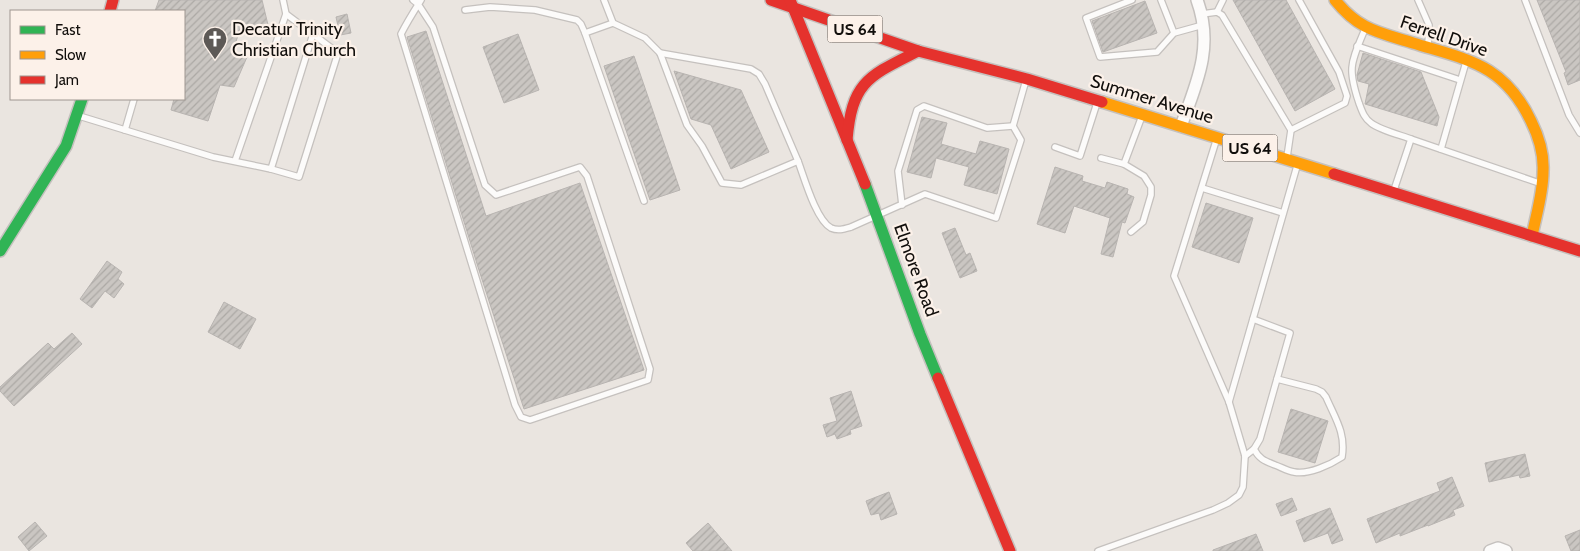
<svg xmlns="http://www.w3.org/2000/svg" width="1580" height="551" viewBox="0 0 1580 551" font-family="Cabin,sans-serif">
  <defs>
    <pattern id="building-hatch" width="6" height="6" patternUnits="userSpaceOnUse" patternTransform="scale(1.25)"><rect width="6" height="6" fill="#cac6c2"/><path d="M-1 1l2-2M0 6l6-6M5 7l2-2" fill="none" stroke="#aca9a5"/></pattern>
  </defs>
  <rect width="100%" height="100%" fill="#eae5e0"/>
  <g fill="url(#building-hatch)" stroke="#b8b4b1">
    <path d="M159,0H262L269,29L242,23L232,54L247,57L234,87L220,85L208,121L171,110L174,99H184V11H155Z"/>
    <path d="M1233,0H1286L1335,89L1295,111Z"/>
    <path d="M1537,0H1580V80L1568,85L1564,73L1566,72Z"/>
    <path d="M1145,1L1157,33L1103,52L1092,21Z"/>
    <path d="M347,14L351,33L340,35L336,17Z"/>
    <path d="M426,31L486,216L580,183L644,370L524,409L478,267L407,37Z"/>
    <path d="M518,34L539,90L504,103L483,47Z"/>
    <path d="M1363,53L1421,72L1439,117L1437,126L1365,104L1369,84L1358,81L1357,75Z"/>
    <path d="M634,56L680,190L650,200L604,66Z"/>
    <path d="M674,71L741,90L769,152L731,169L711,125L691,119Z"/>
    <path d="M922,117L947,123L941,144L976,154L980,141L1009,149L997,194L964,185L969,167L936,158L931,178L907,172Z"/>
    <path d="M1055,167L1083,176L1082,181L1105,188L1107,182L1128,189L1127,194L1134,197L1125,223L1122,222L1113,257L1101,254L1110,218L1074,206L1065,233L1037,224Z"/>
    <path d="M1206,203L1253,218L1239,263L1192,247Z"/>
    <path d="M955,228L966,255L970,253L977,271L960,278L942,233Z"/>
    <path d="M107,261L122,272L118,279L124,284L114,298L105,291L92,308L80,299Z"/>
    <path d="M224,302L256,319L240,349L208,332Z"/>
    <path d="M72,333L82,344L14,406L0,391V387L48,343L54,349Z"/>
    <path d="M851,391L862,426L850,430L851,434L837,439L835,434L827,437L823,425L837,421L830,398Z"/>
    <path d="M1291,409L1328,421L1315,463L1278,452Z"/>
    <path d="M1525,454L1530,476L1520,478L1519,475L1489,482L1485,463Z"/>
    <path d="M1452,477L1464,506L1453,510L1455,515L1428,526V525L1400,536V533L1376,543L1367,519L1440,491L1437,483Z"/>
    <path d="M889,492L897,514L881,520L879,513L871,515L866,501Z"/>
    <path d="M1292,498L1297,510L1281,516L1276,504Z"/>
    <path d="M1330,508L1343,540L1332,544L1328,533L1304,542L1296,521Z"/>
    <path d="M35,522L47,536L29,551L18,537Z"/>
    <path d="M708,523L732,551H693L686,543Z"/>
    <path d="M1580,530V551H1571L1565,536Z"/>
    <path d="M1256,534L1263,551H1213V550Z"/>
  </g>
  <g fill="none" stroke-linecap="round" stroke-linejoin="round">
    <defs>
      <g id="lane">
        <path d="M413,0L418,4L433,27L485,185L496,195L580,167L587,176L650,369L648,380L530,420L521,417L515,405L401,34C407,22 414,11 421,0"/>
        <path d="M604,0L613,23L645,38L660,53L687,125L702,146L722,183L741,185L798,161C804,177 816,220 831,228C838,231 844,229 851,227L925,194L996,218L1021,140L1013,126L1026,80"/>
        <path d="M1132,0L1086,18L1100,57L1157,52L1174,33L1203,25"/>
        <path d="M1161,0L1174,33"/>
        <path d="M1418,0L1429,25L1428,46"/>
        <path d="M1525,0L1569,115L1580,133"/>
        <path d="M465,10L490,7L535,10L577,20L581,24L585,33"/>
        <path d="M1217,12L1223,0"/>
        <path d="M1202,14L1217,12L1222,15L1291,130L1287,157"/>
        <path d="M613,23L585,33L644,201"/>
        <path d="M1365,29C1351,63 1347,67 1359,103C1362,111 1364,118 1371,123C1380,130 1400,135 1411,139"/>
        <path d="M1357,46L1460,80"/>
        <path d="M660,53L751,69L759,74L765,84L798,161"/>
        <path d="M76,115L213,157L271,169L299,177L338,53L286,14L283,0"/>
        <path d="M125,130L134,99"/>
        <path d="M1291,130L1345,103L1347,96L1339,72L1299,0"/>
        <path d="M1055,147L1080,156L1097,103"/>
        <path d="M1441,149L1466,62"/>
        <path d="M1101,158L1124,164"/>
        <path d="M235,161L286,14"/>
        <path d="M271,169L313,34"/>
        <path d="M1202,188L1283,213"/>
        <path d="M1394,190L1411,139L1542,184"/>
        <path d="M902,205L898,171L917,110L924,106L987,128L1013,126"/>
        <path d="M1131,232L1143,222L1151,195V187L1144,176L1124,164L1142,116"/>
        <path d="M1229,402L1297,166"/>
        <path d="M1254,449C1259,459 1265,461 1275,465C1281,467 1287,471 1294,472C1308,475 1330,465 1342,457C1346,433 1335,418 1326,397L1322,392L1316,389L1277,379"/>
        <path d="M1245,456L1254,449L1260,439L1290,333L1253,319"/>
        <path d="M1098,551L1213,510L1228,503L1239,495L1243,487L1245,456L1229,402L1174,276L1216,141"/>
      </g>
      <g id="street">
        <path d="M1181,126C1197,83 1214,46 1197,0"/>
        <path d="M1490,551L1498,548L1506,551"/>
      </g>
      <g id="fast">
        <path d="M865,184L920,334L938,378"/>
        <path d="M0,251L66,146L82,99"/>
      </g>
      <g id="slow">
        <path d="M1335,0C1359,30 1378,32 1413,43C1468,60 1504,64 1531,121C1539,137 1544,155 1543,172C1543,194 1536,215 1532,236"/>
        <path d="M1102,102L1334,174"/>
      </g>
      <g id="jam">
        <path d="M771,0L918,51L1027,79L1102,102"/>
        <path d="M790,0L865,184"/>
        <path d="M110,11L113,0"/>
        <path d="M847,140C852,81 869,76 918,51"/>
        <path d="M1334,174L1580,251"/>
        <path d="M938,378L1010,551"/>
      </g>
    </defs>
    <use href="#lane" stroke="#c5c1be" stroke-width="8"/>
    <use href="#street" stroke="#c5c1be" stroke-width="14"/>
    <use href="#fast" stroke="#c5c1be" stroke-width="14"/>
    <use href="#slow" stroke="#c5c1be" stroke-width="14"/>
    <use href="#jam" stroke="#c5c1be" stroke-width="14"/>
    <use href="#lane" stroke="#fcfbfa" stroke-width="5.5"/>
    <use href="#street" stroke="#fcfbfa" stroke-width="11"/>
    <use href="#fast" stroke="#30b455" stroke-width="11"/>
    <use href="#slow" stroke="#ff9f0a" stroke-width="11"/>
    <use href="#jam" stroke="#e5322d" stroke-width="11"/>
  </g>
  <defs>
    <symbol id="church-pin" viewBox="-11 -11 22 30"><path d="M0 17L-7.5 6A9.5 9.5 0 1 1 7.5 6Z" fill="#5d5956" stroke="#fcf1e9"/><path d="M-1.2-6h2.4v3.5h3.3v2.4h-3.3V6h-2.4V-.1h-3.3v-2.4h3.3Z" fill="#fff"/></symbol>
  </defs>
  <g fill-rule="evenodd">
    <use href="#church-pin" x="201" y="25" width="28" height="38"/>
  </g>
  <g text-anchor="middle" stroke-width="4.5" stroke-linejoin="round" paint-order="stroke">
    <g fill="#fcf1e9" stroke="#58524e" stroke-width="1">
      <rect x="827.5" y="15.5" width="55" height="27" rx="4"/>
      <rect x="1222.5" y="134.5" width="55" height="27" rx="4"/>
    </g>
    <g font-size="16" font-weight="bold" fill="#110e0b">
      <text x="855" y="35">US 64</text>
      <text x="1250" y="154">US 64</text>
    </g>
    <g font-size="18" fill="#110e0b" stroke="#fcf1e9" text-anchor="start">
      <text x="232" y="35">Decatur Trinity<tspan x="232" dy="21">Christian Church</tspan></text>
    </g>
    <g font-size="18" fill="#110e0b" stroke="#fcf1e9">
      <text transform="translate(1444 36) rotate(19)" y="6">Ferrell Drive</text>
      <text transform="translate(1152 99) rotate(17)" y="6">Summer Avenue</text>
      <text transform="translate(916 270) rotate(70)" y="6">Elmore Road</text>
    </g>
  </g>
  <rect x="10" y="10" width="175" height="90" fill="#fcf1e9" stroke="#9e9690"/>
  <rect x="20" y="26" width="25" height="8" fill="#30b455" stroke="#9e9690"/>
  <text x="55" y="35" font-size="15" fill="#110e0b">Fast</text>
  <rect x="20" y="51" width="25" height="8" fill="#ff9f0a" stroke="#9e9690"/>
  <text x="55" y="60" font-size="15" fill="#110e0b">Slow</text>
  <rect x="20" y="76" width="25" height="8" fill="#e5322d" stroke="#9e9690"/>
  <text x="55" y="85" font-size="15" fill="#110e0b">Jam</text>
</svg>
